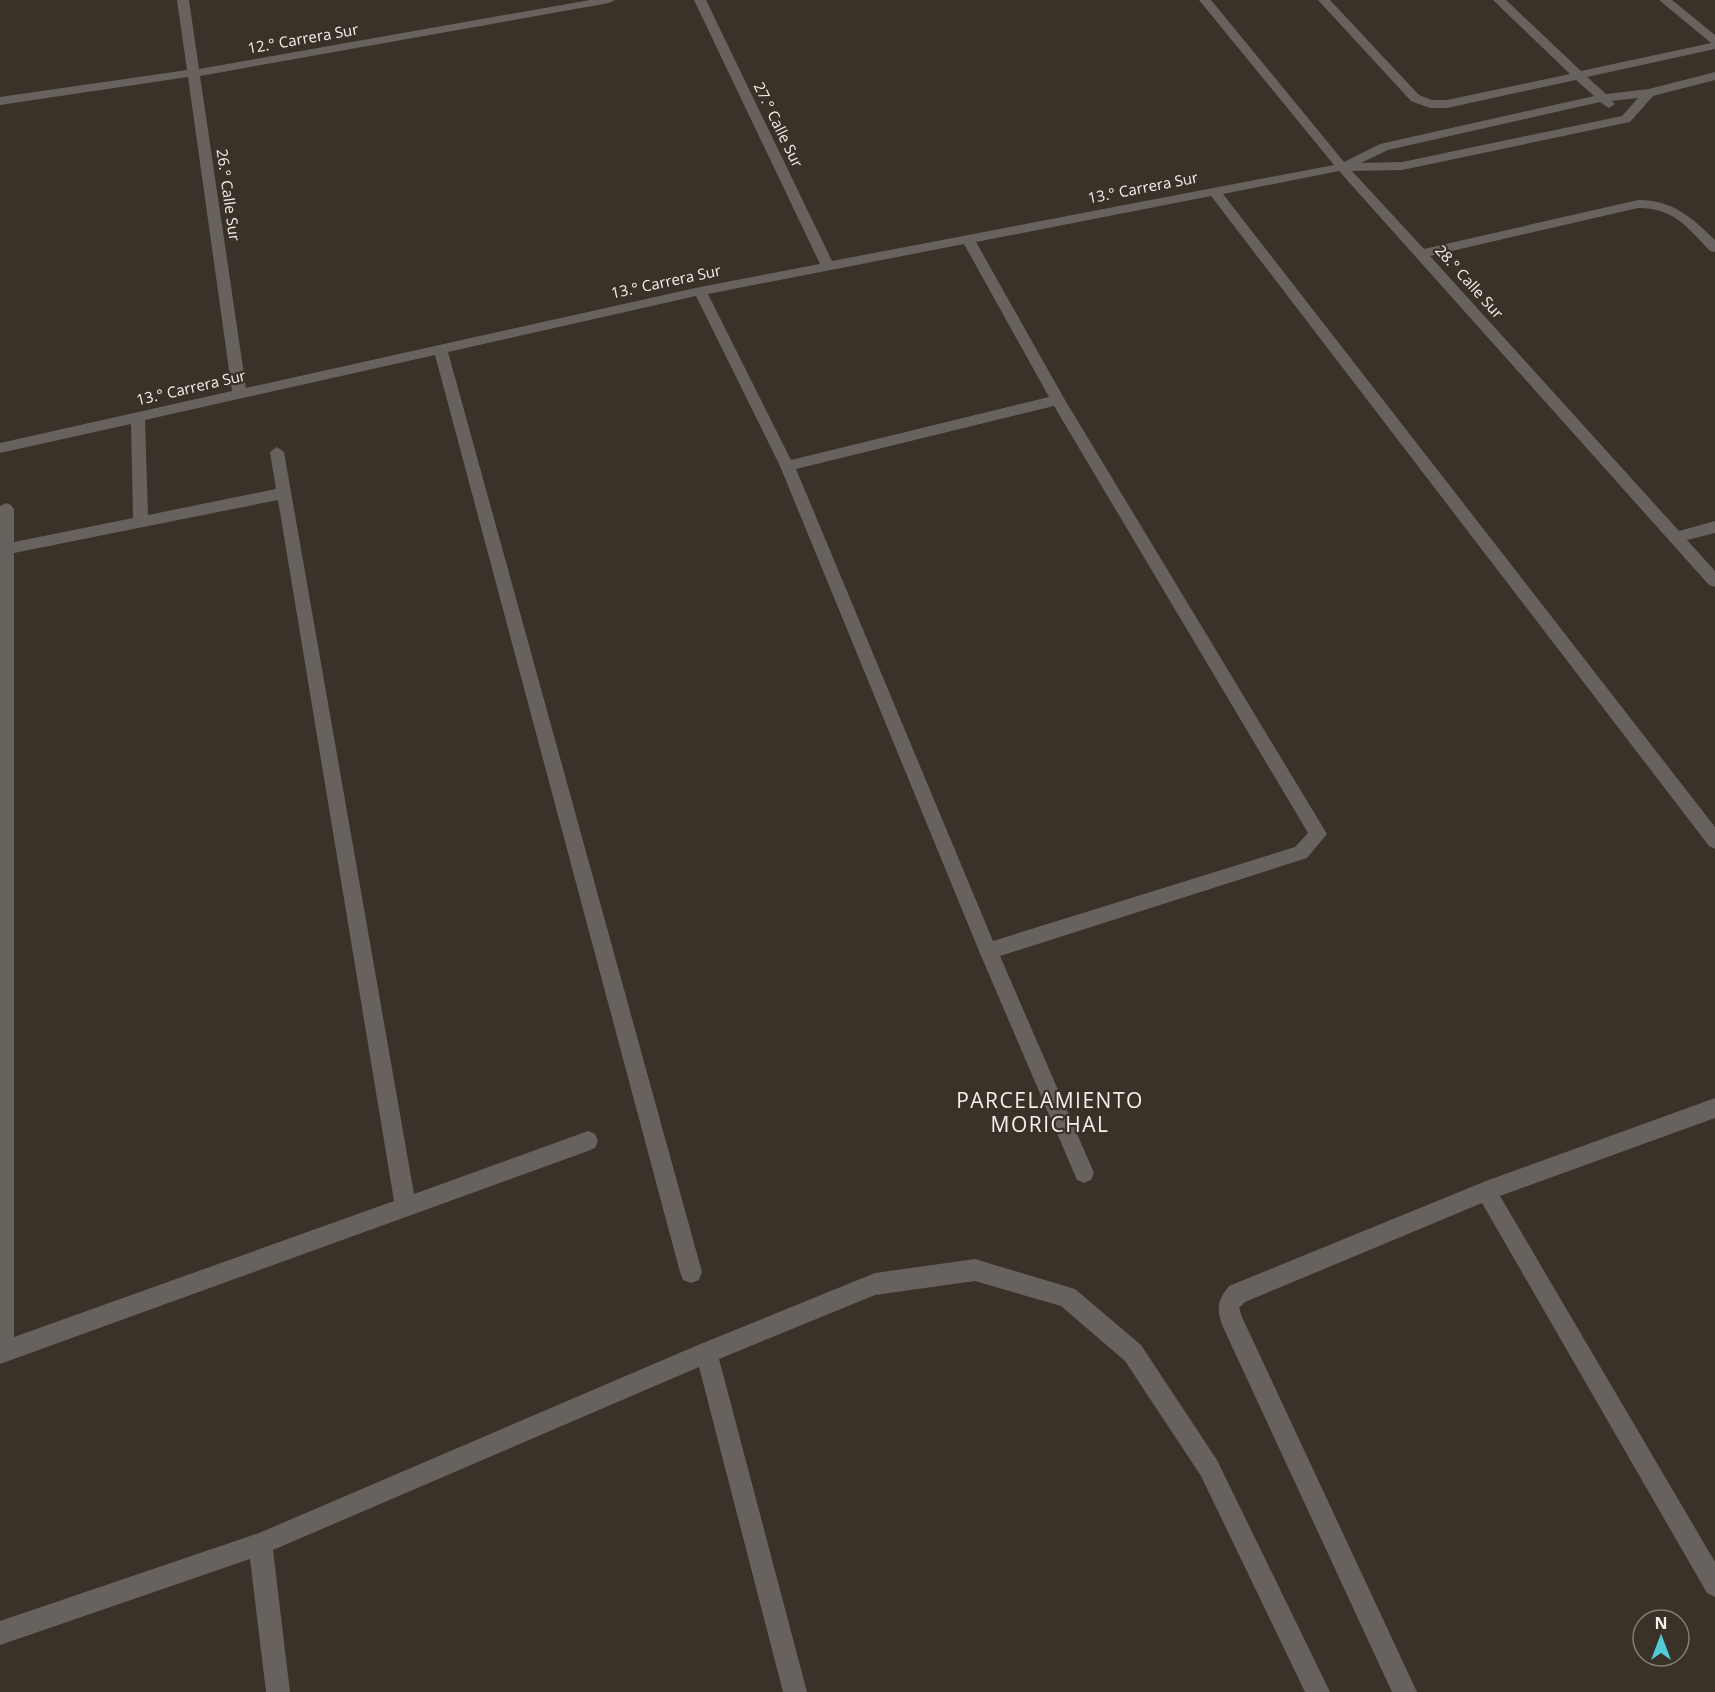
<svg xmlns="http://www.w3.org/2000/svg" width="1715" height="1692" viewBox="0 0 1715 1692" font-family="'Open Sans',sans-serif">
  <rect width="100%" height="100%" fill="#3a3128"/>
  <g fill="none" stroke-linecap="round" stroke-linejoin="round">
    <g fill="#67625e" fill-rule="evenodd">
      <path d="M177,0H189L199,69L590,0H615L609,3L200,76L246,388L700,287L820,264L694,0H706L832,261L1334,165L1199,0H1211L1344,162L1380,144L1594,96L1576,80L1447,108H1430L1411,101L1318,0H1330L1419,95L1432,100H1447L1570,74L1493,0H1506L1581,71L1711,43L1659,0H1672L1715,35V49L1587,77L1606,94L1649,89L1715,72V80L1653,96L1630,122L1402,170L1352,171L1424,249L1638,200C1673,200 1691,217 1715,240V252L1710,251C1687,227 1674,208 1638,208L1430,256L1679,531L1715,521V533L1687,540L1715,571V587L1709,585L1339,171L1223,194L1715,827V849L1709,846L1211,196L976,242L1065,400L1327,834L1307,858L1000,956L1094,1173L1091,1180L1084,1183L1077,1180L979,951L780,466L696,296L448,352L702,1272L699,1280L691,1283L683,1280L680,1272L435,355L145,420L148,515L276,489L270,452L277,447L284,452L414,1194L588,1131L595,1134L598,1141L595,1148L588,1151L0,1364V506L6,503L11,505L14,509V542L133,518L131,424L0,453V443L232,391L188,77L0,105V97L187,70ZM1638,98L1622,116L1402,162L1361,163L1388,150L1600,102L1609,108L1615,104L1612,101ZM964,244L1049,397L791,460L708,294ZM1054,406L1308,833L1295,847L993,941L796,469ZM278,500L394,1201L14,1337V553Z"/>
      <path d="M1715,1098V1118L1500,1196L1715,1562V1597L1707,1593L1482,1203L1245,1302L1239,1308L1242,1317L1417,1692H1392L1223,1327C1216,1309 1217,1301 1229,1286L1486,1181Z"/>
      <path d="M975,1259L1075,1289L1141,1345L1217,1460L1330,1692H1305L1201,1476L1125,1361L1061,1306L975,1281L875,1295L719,1359L807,1692H783L699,1367L273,1550L290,1692H266L250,1559L0,1645V1621L259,1533L698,1345L875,1273Z"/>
    </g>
  </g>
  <g text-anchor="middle" stroke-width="4.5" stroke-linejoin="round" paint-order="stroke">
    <g font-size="15" fill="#f6efea" stroke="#3a3128">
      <text transform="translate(303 39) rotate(-10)" y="5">12.° Carrera Sur</text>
      <text transform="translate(778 125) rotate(64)" y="5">27.° Calle Sur</text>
      <text transform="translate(1143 188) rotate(-11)" y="5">13.° Carrera Sur</text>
      <text transform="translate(228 195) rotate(82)" y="5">26.° Calle Sur</text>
      <text transform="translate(666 282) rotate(-12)" y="5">13.° Carrera Sur</text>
      <text transform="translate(1469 282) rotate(48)" y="5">28.° Calle Sur</text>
      <text transform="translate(191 388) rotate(-13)" y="5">13.° Carrera Sur</text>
    </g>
    <g font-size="21" letter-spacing="1.5" fill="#f6efea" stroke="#3a3128">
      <text x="1050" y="1108">PARCELAMIENTO<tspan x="1050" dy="24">MORICHAL</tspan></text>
    </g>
  </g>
  <g transform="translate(1661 1638)"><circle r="28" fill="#3a3128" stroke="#857d76" stroke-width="1.5"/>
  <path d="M0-4.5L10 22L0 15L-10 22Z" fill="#52cbd8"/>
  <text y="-9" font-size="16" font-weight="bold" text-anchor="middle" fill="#f6efea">N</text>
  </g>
</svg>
